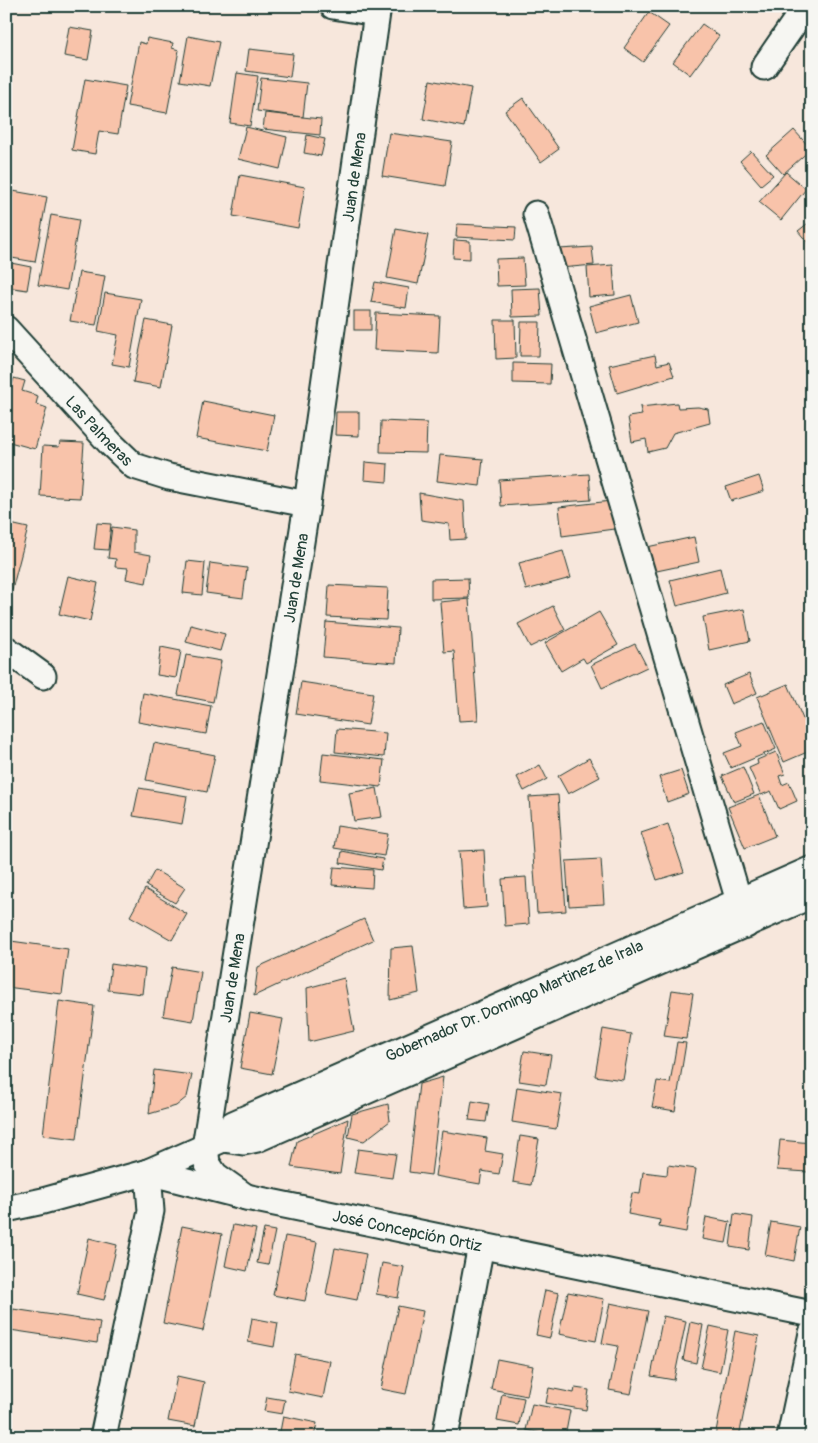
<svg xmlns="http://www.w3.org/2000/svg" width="818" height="1443" viewBox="0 0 818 1443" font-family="Pangolin,sans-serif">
  <rect width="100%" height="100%" fill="#f7e7dc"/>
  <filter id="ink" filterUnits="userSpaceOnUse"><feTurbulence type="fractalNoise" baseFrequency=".02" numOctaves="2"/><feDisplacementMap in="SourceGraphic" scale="10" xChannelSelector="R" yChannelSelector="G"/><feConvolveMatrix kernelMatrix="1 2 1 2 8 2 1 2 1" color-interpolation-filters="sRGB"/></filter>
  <g filter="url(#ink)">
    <g fill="#f8c3aa" stroke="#1f3d34">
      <path d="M649,12L669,26L643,62L624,48Z"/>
      <path d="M702,24L719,36L690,75L673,62Z"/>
      <path d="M69,27L93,31L88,60L64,56Z"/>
      <path d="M188,36L219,42L210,86L180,81Z"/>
      <path d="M147,38L173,43L172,48L179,50L167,113L127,106L139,42L146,44Z"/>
      <path d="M249,49L293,54L290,77L246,71Z"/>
      <path d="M237,73L258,76L250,126L230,123Z"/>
      <path d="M261,78L307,83L303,117L257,111Z"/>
      <path d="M85,79L126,86L118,134L99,131L95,154L72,150Z"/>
      <path d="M430,80L471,88L464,127L423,119Z"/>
      <path d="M523,98L559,149L541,162L505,111Z"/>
      <path d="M265,113L321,119L320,135L263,129Z"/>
      <path d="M246,127L287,137L280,169L238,159Z"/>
      <path d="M794,130L811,149L783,174L766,155Z"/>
      <path d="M389,133L452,142L445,186L382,176Z"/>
      <path d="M307,135L325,139L321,156L304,153Z"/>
      <path d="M751,151L773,175L761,185L740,161Z"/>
      <path d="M786,172L806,189L781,220L759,202Z"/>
      <path d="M240,175L305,187L298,228L233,216Z"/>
      <path d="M13,191L47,197L35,262L6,257V226Z"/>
      <path d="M51,215L79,220L67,290L38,285Z"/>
      <path d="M812,220V248L798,231Z"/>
      <path d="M457,224L516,227L515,240L456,237Z"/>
      <path d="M396,229L428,235L418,284L387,278Z"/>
      <path d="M454,240L470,241V259L453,258Z"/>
      <path d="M592,247L594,265L560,268L559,249Z"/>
      <path d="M523,258L525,285L497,286L496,259Z"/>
      <path d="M11,263L31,267L27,290L7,287Z"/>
      <path d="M613,265L615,295L589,297L587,267Z"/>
      <path d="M79,272L105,276L96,325L70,321Z"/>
      <path d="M375,282L409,288L406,308L371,302Z"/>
      <path d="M540,288L542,316L512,317L511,289Z"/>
      <path d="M105,293L141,299L129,367L112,364L118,335L98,331Z"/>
      <path d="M631,295L638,322L596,333L589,306Z"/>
      <rect x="354" y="311" width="17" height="19"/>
      <path d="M376,313L440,316L438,353L374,350Z"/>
      <path d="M146,320L172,325L161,387L133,382Z"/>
      <path d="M495,320H515L516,358L496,359Z"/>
      <path d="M521,322H540L539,356H520Z"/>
      <path d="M655,355L657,365L669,362L674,376L617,393L609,365Z"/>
      <path d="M513,363L551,364L550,384L513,383Z"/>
      <path d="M14,378L25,381L22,391L38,396L36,404L47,408L35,449L6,441V405Z"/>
      <path d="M203,401L274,415L267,451L196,438Z"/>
      <path d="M677,403L678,408L698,407L708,409L710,423L673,433L665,448L648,452L646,439L632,442L628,417L642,415L640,407Z"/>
      <path d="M336,412H359V436L335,435Z"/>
      <path d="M381,421L427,423L426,453L380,452Z"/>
      <path d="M60,442L84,443L80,498L40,496L43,446L59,447Z"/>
      <path d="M440,455L483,459L480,486L437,481Z"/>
      <path d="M365,462L388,464L387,482L364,480Z"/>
      <path d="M589,474L591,500L501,506L499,480Z"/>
      <path d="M759,476L764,491L731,501L726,487Z"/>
      <path d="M419,493L464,501L466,539L450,540L449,524L421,520Z"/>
      <path d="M611,501L614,529L562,536L559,507Z"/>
      <path d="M6,523L28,528L12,590L6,588Z"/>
      <path d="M97,523L111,524L108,550L94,549Z"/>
      <path d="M112,527L134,530V552L151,555L146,583L126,579L128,568L115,567L116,559L108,558Z"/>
      <path d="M694,537L699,562L652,572L647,547Z"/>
      <path d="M563,551L571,578L526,590L519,563Z"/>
      <path d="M187,561L205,563L202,595L183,593Z"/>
      <path d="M210,563L247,568L243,598L206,593Z"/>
      <path d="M720,568L726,593L677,606L670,580Z"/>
      <path d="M68,576L98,583L90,621L59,614Z"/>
      <path d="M468,578L469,598L431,599V579Z"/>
      <path d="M329,585L388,588L386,620L327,617Z"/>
      <path d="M469,599L478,720L459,721L454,651L444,652L440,602Z"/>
      <path d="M553,606L565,630L530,647L518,624Z"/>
      <path d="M744,609L750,641L709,650L703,617Z"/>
      <path d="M599,612L618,645L586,663L583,658L561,671L545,643Z"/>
      <path d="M326,622L398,628L396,663L323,657Z"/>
      <path d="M191,625L225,634L220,651L186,642Z"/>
      <path d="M635,644L647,667L602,688L591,665Z"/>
      <path d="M161,647L181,651L176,678L157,675Z"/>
      <path d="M186,655L221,661L213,702L178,695Z"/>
      <path d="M749,674L757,693L731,704L723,685Z"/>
      <path d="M301,682L373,693L368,725L296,714Z"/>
      <path d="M788,684L812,740V750L784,762L757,697Z"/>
      <path d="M143,693L211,706L206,734L138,722Z"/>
      <path d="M764,721L776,749L731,768L724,753L742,746L736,732Z"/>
      <path d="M337,729L386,733L384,757L335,752Z"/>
      <path d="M154,743L215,755L207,792L146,780Z"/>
      <path d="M776,752L785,774L779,776L782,785L789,782L797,801L779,809L771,791L761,795L749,768L758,764L757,760Z"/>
      <path d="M323,753L384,760L381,787L320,780Z"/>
      <path d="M589,758L600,777L568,794L558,776Z"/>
      <path d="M540,765L547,779L524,791L517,777Z"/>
      <path d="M743,767L754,794L734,802L722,776Z"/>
      <path d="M681,770L689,794L667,802L659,777Z"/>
      <path d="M139,788L187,796L182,824L133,816Z"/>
      <path d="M377,788L382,817L354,821L349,793Z"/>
      <path d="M558,795L566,911L537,913L529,797Z"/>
      <path d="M759,795L775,836L745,848L728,807Z"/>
      <path d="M668,824L684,872L657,880L641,833Z"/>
      <path d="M337,826L388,834L384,856L334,848Z"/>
      <path d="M484,850L487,907L463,909L459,851Z"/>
      <path d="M342,851L383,859L381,870L340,863Z"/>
      <path d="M601,859L604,904L569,906L566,861Z"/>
      <path d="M334,867L373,870L372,888L332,885Z"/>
      <path d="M155,870L185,888L175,903L146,886Z"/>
      <path d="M526,877L529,924L505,926L502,879Z"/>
      <path d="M145,889L187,914L172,940L130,916Z"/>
      <path d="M364,919L373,940L254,996L258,967Z"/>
      <path d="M11,941L68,949L62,994L6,987Z"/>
      <path d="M413,946L419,993L390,1000L391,948Z"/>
      <path d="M111,964L145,969L142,994L108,990Z"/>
      <path d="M172,967L201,972L193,1021L163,1016Z"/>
      <path d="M344,978L354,1031L309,1042L307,988Z"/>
      <path d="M672,990L693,993L686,1039L664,1036Z"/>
      <path d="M59,1001L94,1006L77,1139L43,1135Z"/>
      <path d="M250,1013L283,1019L272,1074L240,1068Z"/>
      <path d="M603,1029L631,1034L623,1080L595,1076Z"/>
      <path d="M677,1042L686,1043L675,1111L652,1107L657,1081L670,1083Z"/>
      <path d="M524,1051L551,1055L546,1085L519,1081Z"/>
      <path d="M154,1070L192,1075L187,1097L176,1106L149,1114Z"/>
      <path d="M443,1077L431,1175L409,1172L419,1084Z"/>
      <path d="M517,1087L562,1094L556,1129L512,1122Z"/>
      <path d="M472,1101L489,1104L486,1122L469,1120Z"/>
      <path d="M388,1104L390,1121L364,1141L348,1137L352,1114Z"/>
      <path d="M348,1119L340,1174L291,1167L297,1141Z"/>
      <path d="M442,1131L487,1138L485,1151L503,1154L499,1174L482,1171L480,1184L435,1176Z"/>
      <path d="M520,1136L539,1139L531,1185L513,1182Z"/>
      <path d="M780,1140L811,1143L808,1172L777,1170Z"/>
      <path d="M358,1149L396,1154L392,1178L354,1173Z"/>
      <path d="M668,1165L696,1169L686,1232L659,1227L660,1220L628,1214L632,1193L640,1194L643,1172L667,1175Z"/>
      <path d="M734,1214L753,1217L749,1250L730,1247Z"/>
      <path d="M706,1217L730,1222L726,1243L702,1239Z"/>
      <path d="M771,1222L800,1227L794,1261L765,1255Z"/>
      <path d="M233,1225L256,1229L247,1271L225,1266Z"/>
      <path d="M182,1226L222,1234L203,1331L163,1323Z"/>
      <path d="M264,1229L275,1231L268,1265L257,1263Z"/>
      <path d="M285,1236L317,1242L305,1301L273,1295Z"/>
      <path d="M89,1238L117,1245L104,1300L77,1294Z"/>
      <path d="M335,1248L366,1254L357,1300L326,1294Z"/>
      <path d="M382,1263L404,1267L398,1298L376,1294Z"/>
      <path d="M545,1290L559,1293L550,1338L536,1335Z"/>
      <path d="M568,1292L604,1299L596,1341L559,1334Z"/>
      <path d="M610,1303L648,1311L631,1394L609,1390L618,1346L602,1343Z"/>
      <path d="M398,1306L423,1311L406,1394L381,1389Z"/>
      <path d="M13,1309L100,1322L97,1343L10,1330Z"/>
      <path d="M663,1316L686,1321L674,1380L651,1376Z"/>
      <path d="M252,1318L278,1323L274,1347L248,1342Z"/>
      <path d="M690,1322L703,1325L696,1363L683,1360Z"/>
      <path d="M710,1326L728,1330L720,1372L701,1368Z"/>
      <path d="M735,1331L759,1336L739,1437H715Z"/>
      <path d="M295,1354L330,1361L323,1398L288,1391Z"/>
      <path d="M497,1359L533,1366L527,1396L491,1389Z"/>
      <path d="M177,1376L204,1382L195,1426L168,1421Z"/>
      <path d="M549,1388L574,1393L575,1388L589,1390L586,1410L546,1403Z"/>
      <path d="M502,1394L524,1398L519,1425L497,1421Z"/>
      <path d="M267,1397L285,1400L282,1414L264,1411Z"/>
      <path d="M532,1404L570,1411L565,1437L526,1430Z"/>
      <path d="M283,1416L317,1423L314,1437H279Z"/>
    </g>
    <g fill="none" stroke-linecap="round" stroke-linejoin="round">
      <defs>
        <g id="minor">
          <path d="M333,6L376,13"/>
          <path d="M764,67L806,6"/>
          <path d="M536,214L746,925"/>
          <path id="s1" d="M6,329L110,443L134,466L169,477L307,504"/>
          <path d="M6,649L43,676"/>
          <path id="s2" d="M223,1139L233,1124L812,869"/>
          <path id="s3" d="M148,1172L246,1197L812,1314"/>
          <path id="s4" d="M246,1197L215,1175L207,1163L205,1147L307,504L378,6"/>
          <path d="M6,1209L43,1201L148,1172L223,1139L243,1142L257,1139L812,895"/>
          <path d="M103,1437L151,1211L148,1172"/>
          <path d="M445,1437L481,1245"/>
          <path d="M790,1437L812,1333"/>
        </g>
      </defs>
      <use href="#minor" stroke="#1f3d34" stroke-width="29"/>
      <use href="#minor" stroke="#f6f6f2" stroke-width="25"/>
    </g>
  </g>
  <g text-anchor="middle" stroke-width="4" stroke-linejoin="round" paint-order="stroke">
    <g font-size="16" fill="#1f3d34" stroke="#f6f6f2">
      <text dy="6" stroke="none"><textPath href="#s4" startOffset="1050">Juan de Mena</textPath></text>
      <text dy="6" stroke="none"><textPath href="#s1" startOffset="138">Las Palmeras</textPath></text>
      <text dy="6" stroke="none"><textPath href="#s4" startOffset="645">Juan de Mena</textPath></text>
      <text dy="6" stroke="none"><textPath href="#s4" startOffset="240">Juan de Mena</textPath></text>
      <text dy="6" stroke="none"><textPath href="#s2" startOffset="325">Gobernador Dr. Domingo Martinez de Irala</textPath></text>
      <text dy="6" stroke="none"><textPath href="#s3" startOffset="266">José Concepción Ortiz</textPath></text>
    </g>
  </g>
  <rect width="818" height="1443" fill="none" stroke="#f6f6f2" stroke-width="25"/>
  <rect x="12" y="12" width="793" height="1418" fill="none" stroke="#1f3d34" stroke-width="2" filter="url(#ink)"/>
</svg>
